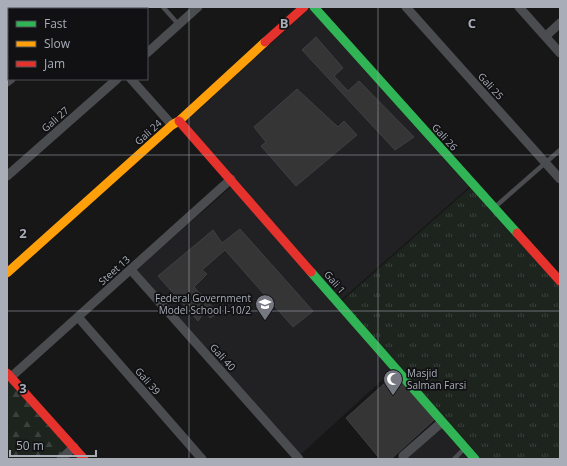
<svg xmlns="http://www.w3.org/2000/svg" width="567" height="466" viewBox="0 0 567 466" font-family="'Open Sans',sans-serif">
  <defs>
    <pattern id="forest-firs" width="22" height="20" patternUnits="userSpaceOnUse"><rect width="22" height="20" fill="#1d241e"/><path d="M5 1l3.5 6h-7zM16 11l3.5 6h-7z" fill="#3b413d"/></pattern>
    <pattern id="park-tufts" width="24" height="20" patternUnits="userSpaceOnUse"><rect width="24" height="20" fill="#1d241e"/><path d="M3 7l-1-3M5 7V3M7 7l1-3M15 17l-1-3M17 17v-4M19 17l1-3" fill="none" stroke="#3b413d"/></pattern>
  </defs>
  <rect width="100%" height="100%" fill="#171717"/>
  <g fill="#212123">
    <path d="M310,8L469,187L341,300L185,122Z"/>
    <path d="M232,186L392,371L300,455L136,270Z"/>
    <path d="M437,422L468,459H396Z"/>
  </g>
  <path fill="url(#forest-firs)" d="M7,380L78,459H7Z"/>
  <g fill="url(#park-tufts)">
    <path d="M7,7H64V9H9V60L7,62Z"/>
    <path d="M470,188L560,286V459H482L342,301Z"/>
  </g>
  <g fill="#353536" stroke="#3f4043">
    <path d="M316,37L343,68L334,76L348,91L359,81L414,137L395,150L302,50Z"/>
    <path d="M297,89L338,127L344,121L357,135L296,186L261,146L266,142L254,127Z"/>
    <path d="M240,229L313,311L293,327L225,250L202,270L207,274L194,287L218,313L210,318L206,310L198,321L158,276L213,230L222,243Z"/>
    <path d="M395,374L435,419L391,459H380L346,418Z"/>
  </g>
  <g fill="none" stroke-linecap="round" stroke-linejoin="round">
    <g stroke="#4d4e52" stroke-width="2" stroke-dasharray="2 3" stroke-linecap="butt">
      <path d="M24,7L26,9"/>
      <path d="M7,55L9,57"/>
    </g>
    <g stroke="#4b4c50" stroke-width="4.5">
      <path d="M163,7L179,25"/>
      <path d="M495,207L560,150"/>
      <path d="M454,459L464,449"/>
    </g>
    <g stroke="#4b4c50" stroke-width="9">
      <path d="M63,7L65,9"/>
      <path d="M406,7L560,179"/>
      <path d="M519,7L560,53"/>
      <path d="M546,36L560,23"/>
      <path d="M147,53L198,7"/>
      <path d="M131,79L172,125"/>
      <path d="M7,82L11,79"/>
      <path d="M7,176L117,79"/>
      <path d="M131,270L299,459"/>
      <path d="M78,317L202,459"/>
      <path d="M11,377L231,179"/>
      <path d="M403,456L442,422"/>
      <path d="M61,459L74,447"/>
    </g>
    <g stroke="#30b455" stroke-width="9">
      <path d="M314,7L517,233"/>
      <path d="M311,272L475,459"/>
    </g>
    <path stroke="#ff9f0a" stroke-width="9" d="M7,273L172,125L179,121L265,42"/>
    <g stroke="#e5322d" stroke-width="9">
      <path d="M265,42L304,7"/>
      <path d="M179,121L311,272"/>
      <path d="M517,233L560,281"/>
      <path d="M7,373L84,459"/>
    </g>
  </g>
  <path fill="none" stroke="#a8adb8" stroke-width="1" stroke-opacity="0.55" d="M189,7V459M378,7V459M7,155H560M7,311H560"/>
  <defs>
    <symbol id="school-pin" viewBox="-11 -11 22 30"><path d="M0 17L-7.5 6A9.5 9.5 0 1 1 7.5 6Z" fill="#757880" stroke="#111113"/><path d="M0-5L7-2L0 1L-7-2ZM-4 1L0 2.5L4 1V4Q0 6-4 4Z" fill="#fff"/></symbol>
    <symbol id="mosque-pin" viewBox="-11 -11 22 30"><path d="M0 17L-7.5 6A9.5 9.5 0 1 1 7.5 6Z" fill="#757880" stroke="#111113"/><path d="M3.5-4.9A6 6 0 1 0 3.5 4.9A5 5 0 1 1 3.5-4.9Z" fill="#fff"/></symbol>
  </defs>
  <g fill-rule="evenodd">
    <use href="#school-pin" x="254" y="293" width="22" height="30"/>
    <use href="#mosque-pin" x="382" y="368" width="22" height="30"/>
  </g>
  <g text-anchor="middle" stroke-width="3.5" stroke-linejoin="round" paint-order="stroke">
    <g font-size="10" fill="#a8adb8" stroke="#111113">
      <text transform="translate(491 86) rotate(48)" y="4">Gali 25</text>
      <text transform="translate(55 119) rotate(-41)" y="4">Gali 27</text>
      <text transform="translate(148 132) rotate(-42)" y="4">Gali 24</text>
      <text transform="translate(445 137) rotate(48)" y="4">Gali 26</text>
      <text transform="translate(114 270) rotate(-42)" y="4">Steet 13</text>
      <text transform="translate(335 282) rotate(49)" y="4">Gali 1</text>
      <text transform="translate(223 357) rotate(48)" y="4">Gali 40</text>
      <text transform="translate(148 381) rotate(49)" y="4">Gali 39</text>
    </g>
    <g font-size="10" fill="#a8adb8" stroke="#111113" text-anchor="end">
      <text x="251" y="302">Federal Government<tspan x="251" dy="12">Model School I-10/2</tspan></text>
      <text x="407" y="377" text-anchor="start">Masjid<tspan x="407" dy="12">Salman Farsi</tspan></text>
    </g>
  </g>
  <g font-size="13" text-anchor="middle" font-weight="bold" fill="#a8adb8" stroke="#111113" stroke-width="3.5" stroke-linejoin="round" paint-order="stroke">
    <text x="284" y="28">B</text>
    <text x="472" y="28">C</text>
    <text x="23" y="238">2</text>
    <text x="23" y="393">3</text>
  </g>
  <rect width="567" height="466" fill="none" stroke="#a8adb8" stroke-width="16"/>
  <rect x="8" y="8" width="140" height="72" fill="#111113" stroke="#4d4f55"/>
  <rect x="16" y="21" width="20" height="6" fill="#30b455" stroke="#4d4f55"/>
  <text x="44" y="28" font-size="12" fill="#a8adb8">Fast</text>
  <rect x="16" y="41" width="20" height="6" fill="#ff9f0a" stroke="#4d4f55"/>
  <text x="44" y="48" font-size="12" fill="#a8adb8">Slow</text>
  <rect x="16" y="61" width="20" height="6" fill="#e5322d" stroke="#4d4f55"/>
  <text x="44" y="68" font-size="12" fill="#a8adb8">Jam</text>
  <path d="M10 450v6h86v-6" fill="none" stroke="#a8adb8" stroke-width="2"/>
  <text x="16" y="450" font-size="12" fill="#a8adb8" stroke="#111113" stroke-width="3" paint-order="stroke">50 m</text>
</svg>
